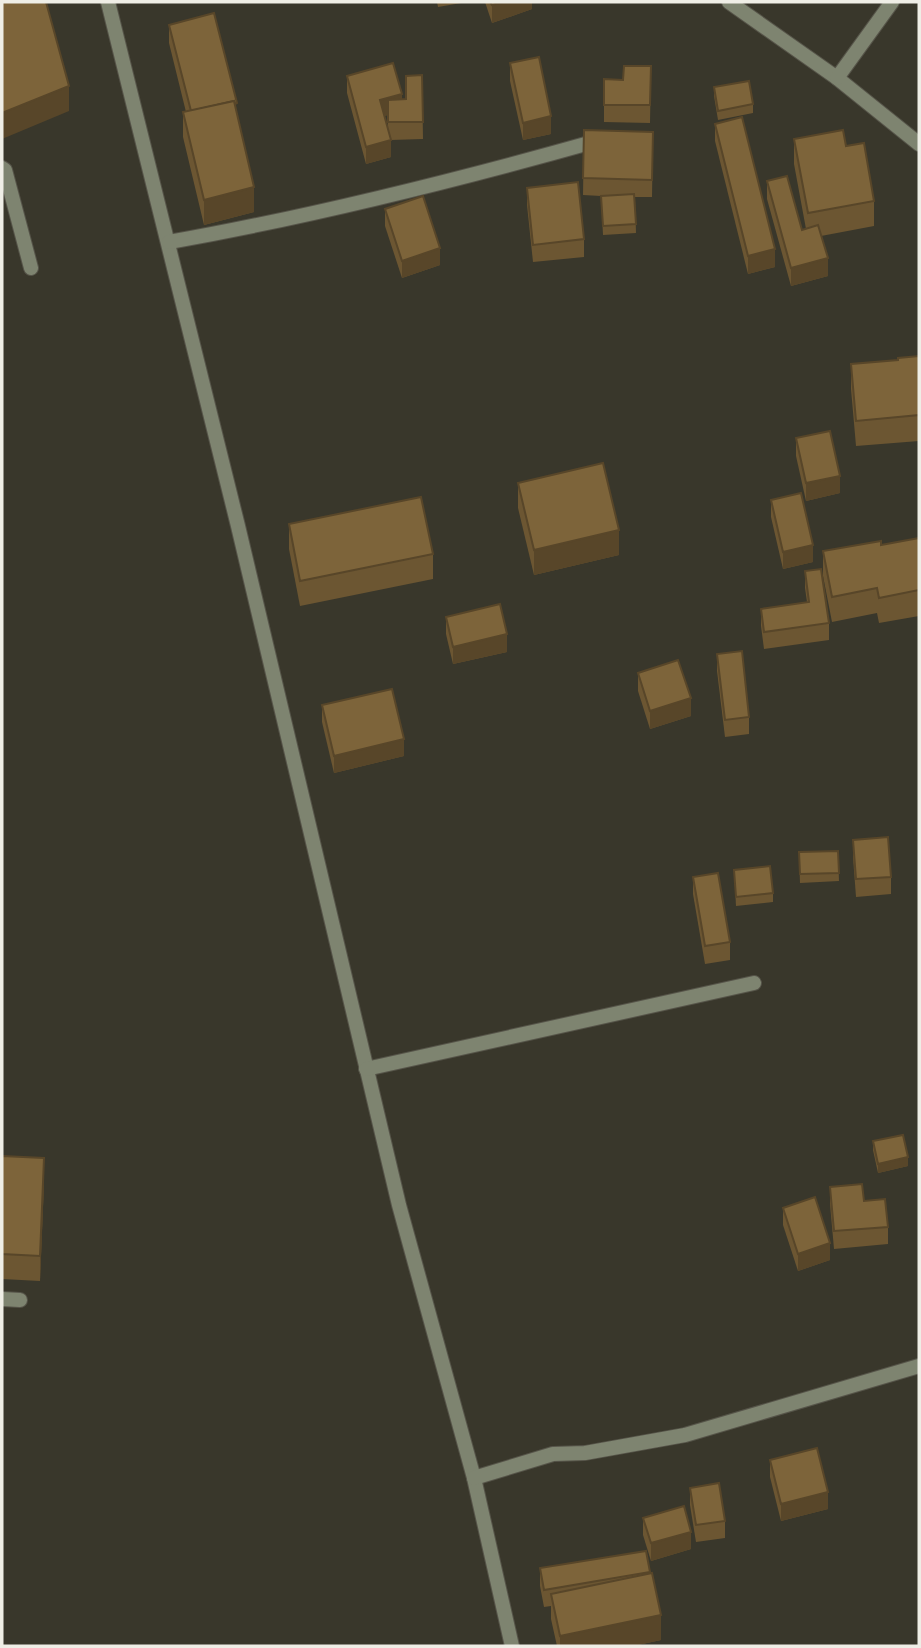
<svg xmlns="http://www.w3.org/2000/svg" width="921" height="1648" viewBox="0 0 921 1648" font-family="Karla,sans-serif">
  <rect width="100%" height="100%" fill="#39372b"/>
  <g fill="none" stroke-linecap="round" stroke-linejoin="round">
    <defs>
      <g id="service">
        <path d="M2,168L5,170L31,268"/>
        <path d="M2,1299L20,1300"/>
      </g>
      <g id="minor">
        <path d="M108,2L238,526L399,1205L474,1478L512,1646"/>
        <path d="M729,2L837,78L919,144"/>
        <path d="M837,78L892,2"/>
        <path d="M169,242C315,216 458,180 600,140"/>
        <path d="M366,1069L754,983"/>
        <path d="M474,1478L553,1454L585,1453L685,1435L919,1366"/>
      </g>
    </defs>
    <use href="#service" stroke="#565449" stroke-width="16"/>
    <use href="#minor" stroke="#565449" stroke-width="16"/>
    <use href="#service" stroke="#7e8470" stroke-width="14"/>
    <use href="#minor" stroke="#7e8470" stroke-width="14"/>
  </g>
  <g fill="#6c5632" fill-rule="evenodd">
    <path d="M437,2H467L438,7Z"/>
    <path d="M485,2H532V9L492,23Z"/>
    <path d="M169,25L237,116L254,212L204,225L183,137V112H186L169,43Z"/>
    <path d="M510,63L551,134L523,140L510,81Z"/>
    <path d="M651,66L650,123L604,122V79L623,80Z"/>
    <path d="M422,75L423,139L391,140V157L366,164L347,93V76L402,99H406ZM388,115V130L384,116Z"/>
    <path d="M714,87L753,104V113L718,120L714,96Z"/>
    <path d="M715,124L775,267L748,274L715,141Z"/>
    <path d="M584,130L653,132L652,197H635L636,233L603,235L601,196L583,195Z"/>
    <path d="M794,139L846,146L874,201V226L821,236L828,276L791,286L767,199V181L802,230L806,229L794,164Z"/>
    <path d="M527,188L584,239V257L533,262L527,205Z"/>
    <path d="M385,209L440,265L402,278L385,226Z"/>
    <path d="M919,356V441L856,446L851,389V364L898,360Z"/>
    <path d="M796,438L840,493L806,501L796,456Z"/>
    <path d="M518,483L619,555L534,575L518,508Z"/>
    <path d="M771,500L813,562L783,569L771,517Z"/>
    <path d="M289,524L433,554V579L300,606L289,549Z"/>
    <path d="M919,538V616L879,623L877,613L832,622L823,576V551L881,545Z"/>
    <path d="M805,571L829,623V640L764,649L761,626V609L807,602L805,588Z"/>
    <path d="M446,617L507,652L453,664L446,634Z"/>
    <path d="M717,654L749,717V734L725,737L717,671Z"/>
    <path d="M638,673L691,716L650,729L638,691Z"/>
    <path d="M322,705L404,756L334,773L322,722Z"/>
    <path d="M853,840L891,877V894L856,897L853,857Z"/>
    <path d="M838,851L839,881L800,883L799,852Z"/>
    <path d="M734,870L773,893V902L736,906Z"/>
    <path d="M693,877L730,942V960L705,964L693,894Z"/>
    <path d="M873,1141L908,1166L878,1173L873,1150Z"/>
    <path d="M2,1156L44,1183L40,1281L2,1279Z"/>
    <path d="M830,1187L864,1201L888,1227V1244L834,1249L830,1204Z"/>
    <path d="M783,1208L830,1260L798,1271L783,1225Z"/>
    <path d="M770,1460L828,1509L781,1521L770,1477Z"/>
    <path d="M690,1488L725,1521V1538L696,1542L690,1505Z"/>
    <path d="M643,1518L691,1549L651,1561L643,1535Z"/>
    <path d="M646,1551L661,1640L633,1646H557L551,1619V1606L544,1607L540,1586V1568Z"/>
  </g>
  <g fill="#584629">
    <path d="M502,2H532V9L492,23V5Z"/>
    <path d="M69,86V111L2,139V113Z"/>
    <path d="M402,94V111L380,117V100Z"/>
    <path d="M551,116V134L523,140V123Z"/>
    <path d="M391,140V157L366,164V147Z"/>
    <path d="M254,187V212L204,225V200Z"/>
    <path d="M440,248V265L402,278V261Z"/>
    <path d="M775,249V267L748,274V256Z"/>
    <path d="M828,258V276L791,286V268Z"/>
    <path d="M840,476V493L806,501V483Z"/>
    <path d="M619,530V555L534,575V550Z"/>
    <path d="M813,545V562L783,569V552Z"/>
    <path d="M507,634V652L453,664V647Z"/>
    <path d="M691,698V716L650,729V711Z"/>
    <path d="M404,739V756L334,773V756Z"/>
    <path d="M908,1157V1166L878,1173V1164Z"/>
    <path d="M44,1158V1183L40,1281V1256Z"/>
    <path d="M830,1243V1260L798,1271V1254Z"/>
    <path d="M828,1492V1509L781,1521V1504Z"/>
    <path d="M691,1532V1549L651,1561V1543Z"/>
    <path d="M661,1615V1640L633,1646H560V1636Z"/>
  </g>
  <g fill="#7d643a" stroke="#584629" stroke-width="2">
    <path d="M2,2H46L69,86L2,113Z"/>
    <path d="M490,2H502L492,5Z"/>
    <path d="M214,13L237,103L235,104L234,101L191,111L169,25Z"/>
    <path d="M539,57L551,116L523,123L510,63Z"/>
    <path d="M393,63L402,94L380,100L391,140L366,147L347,76Z"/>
    <path d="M624,66H651L650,105H604V79L623,80Z"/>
    <path d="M422,75L423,122H388V100L406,99V76Z"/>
    <path d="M749,81L753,104L718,111L714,87Z"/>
    <path d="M234,101L254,187L204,200L183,112Z"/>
    <path d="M742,117L775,249L748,256L715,124Z"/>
    <path d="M584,130L653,132L652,180L583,178Z"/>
    <path d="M843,130L846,146L864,143L874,201L808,213L794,139Z"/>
    <path d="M787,176L802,230L818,225L828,258L791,268L767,181Z"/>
    <path d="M578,182L584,239L533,245L527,188Z"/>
    <path d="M634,194L636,224L603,226L601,196Z"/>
    <path d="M423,196L440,248L402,261L385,209Z"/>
    <path d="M919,356V415L856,421L851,364L898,360V358Z"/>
    <path d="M830,431L840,476L806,483L796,438Z"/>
    <path d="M603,463L619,530L534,550L518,483Z"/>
    <path d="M801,493L813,545L783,552L771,500Z"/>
    <path d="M421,497L433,554L300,581L289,524Z"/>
    <path d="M919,538V590L879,598L877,588L832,597L823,551L881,541V545Z"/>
    <path d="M821,569L829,623L764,632L761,609L809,602L805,571Z"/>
    <path d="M500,604L507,634L453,647L446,617Z"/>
    <path d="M742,651L749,717L725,720L717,654Z"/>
    <path d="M678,660L691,698L650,711L638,673Z"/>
    <path d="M392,689L404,739L334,756L322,705Z"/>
    <path d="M888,837L891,877L856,879L853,840Z"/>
    <path d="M838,851L839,873L800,874L799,852Z"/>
    <path d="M770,866L773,893L736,897L734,870Z"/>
    <path d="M718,873L730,942L705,946L693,877Z"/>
    <path d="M903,1135L908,1157L878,1164L873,1141Z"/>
    <path d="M2,1156L44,1158L40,1256L2,1254Z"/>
    <path d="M862,1184L864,1201L885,1199L888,1227L834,1231L830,1187Z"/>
    <path d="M815,1197L830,1243L798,1254L783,1208Z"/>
    <path d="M817,1448L828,1492L781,1504L770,1460Z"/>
    <path d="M719,1483L725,1521L696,1525L690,1488Z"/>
    <path d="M684,1506L691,1532L651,1543L643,1518Z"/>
    <path d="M646,1551L650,1572L544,1590L540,1568Z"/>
    <path d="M652,1573L661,1615L560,1636L551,1594Z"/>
  </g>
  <rect width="921" height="1648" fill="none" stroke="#efeee6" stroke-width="7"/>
</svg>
